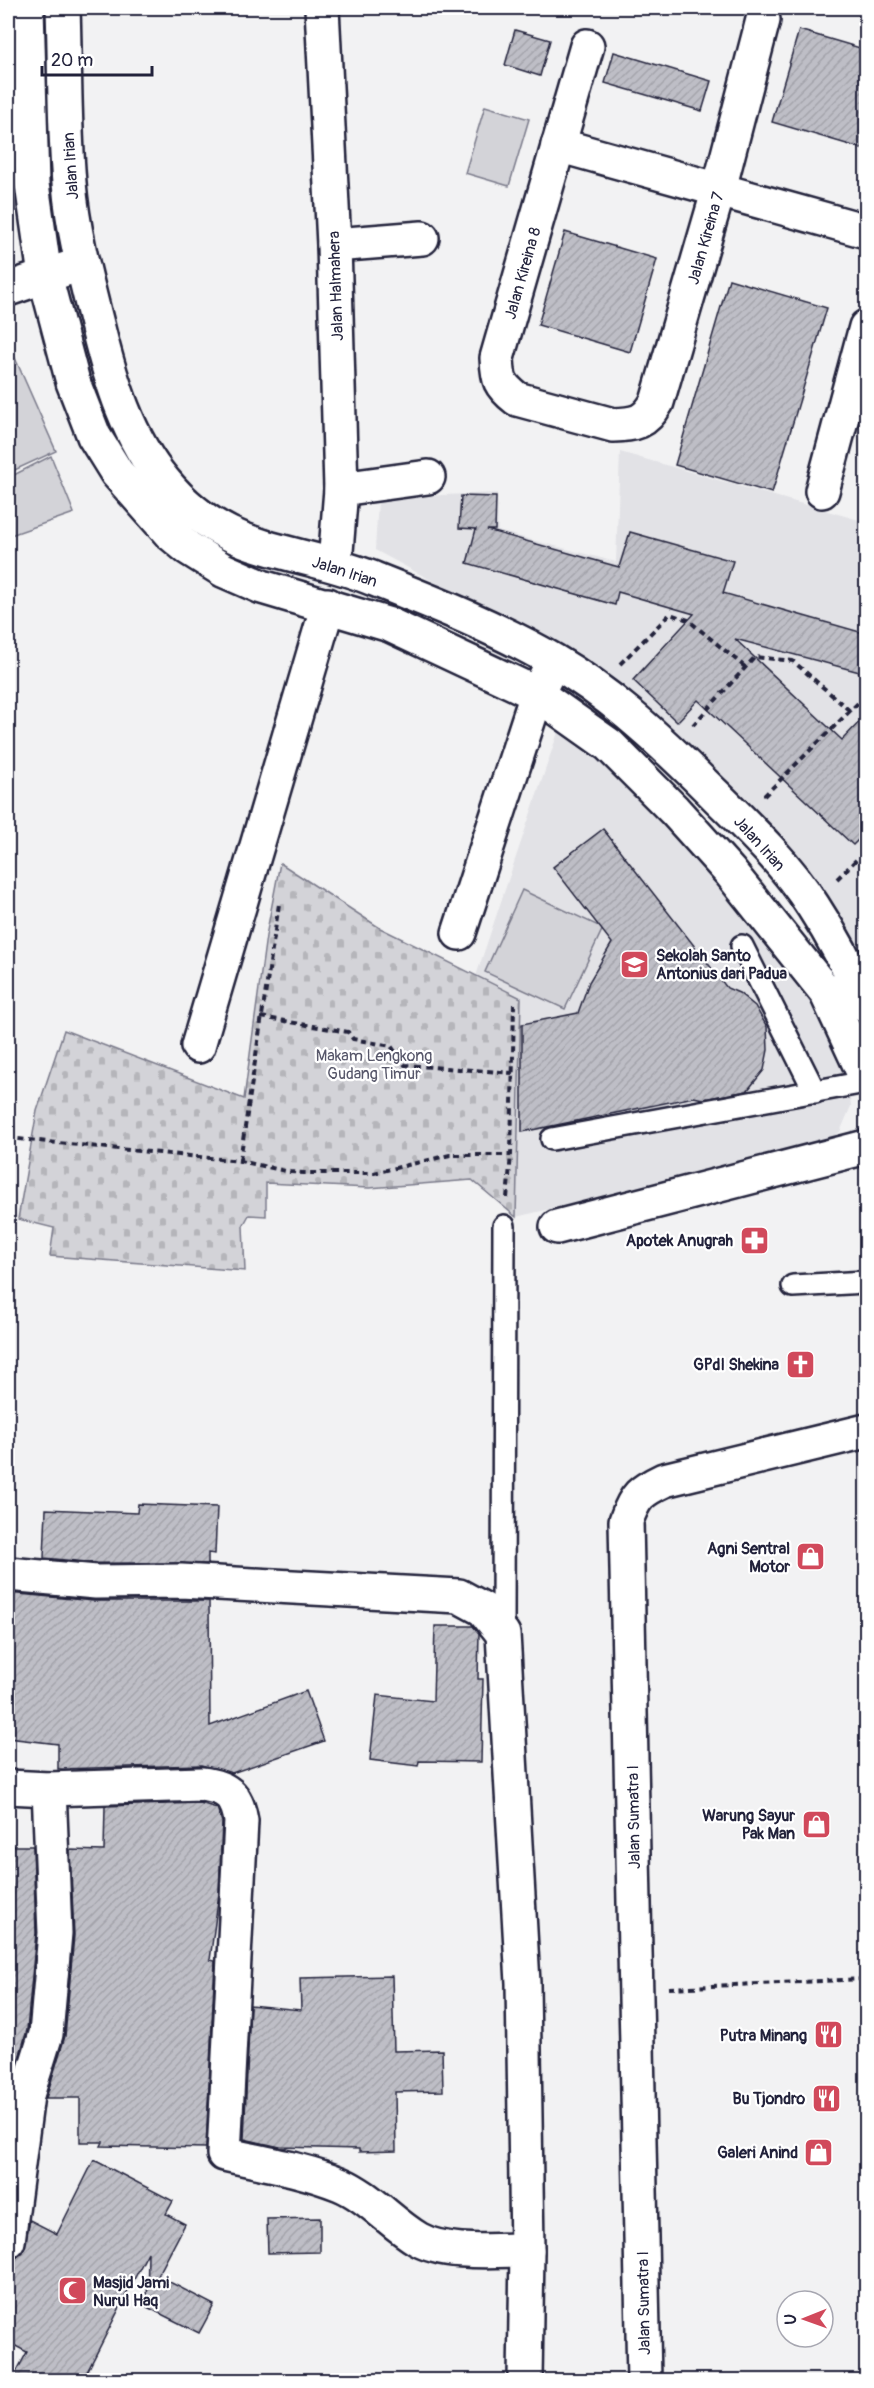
<svg xmlns="http://www.w3.org/2000/svg" width="874" height="2388" viewBox="0 0 874 2388" font-family="Pangolin,sans-serif">
  <defs>
    <pattern id="cemetery-stones" width="16" height="16" patternUnits="userSpaceOnUse" patternTransform="scale(1.5)"><rect width="16" height="16" fill="#d3d3d8"/><path d="M2 7V4a2 2 0 0 1 4 0v3zM10 15v-3a2 2 0 0 1 4 0v3z" fill="#b5b5ba"/></pattern>
    <pattern id="building-hatch" width="6" height="6" patternUnits="userSpaceOnUse" patternTransform="scale(1.5)"><rect width="6" height="6" fill="#bebec6"/><path d="M-1 1l2-2M0 6l6-6M5 7l2-2" fill="none" stroke="#a3a3ab"/></pattern>
  </defs>
  <rect width="100%" height="100%" fill="#f2f2f3"/>
  <filter id="ink" filterUnits="userSpaceOnUse"><feTurbulence type="fractalNoise" baseFrequency=".0167" numOctaves="2"/><feDisplacementMap in="SourceGraphic" scale="12" xChannelSelector="R" yChannelSelector="G"/><feConvolveMatrix kernelMatrix="1 2 1 2 8 2 1 2 1" color-interpolation-filters="sRGB"/></filter>
  <g filter="url(#ink)">
    <g fill="#e2e2e6">
      <path d="M620,452L866,522V970L816,886L492,613L375,550L378,501L442,495L497,493L498,531L616,562Z"/>
      <path d="M558,732L585,741L783,952L823,1016L848,1078L851,1106L840,1132L821,1145L516,1217L521,998L476,976Z"/>
    </g>
    <path fill="url(#cemetery-stones)" stroke="#7a7a8a" stroke-width="1.5" d="M280,863L380,928L521,998L516,1217L472,1180L369,1188L266,1183V1216L249,1215L243,1226L245,1271L50,1256L54,1228L18,1219L37,1111L64,1030L244,1099L266,936Z"/>
    <g fill="#d3d3d8" stroke="#7a7a8a" stroke-width="1.5">
      <path d="M485,106L529,119L509,186L465,173Z"/>
      <path d="M8,342L56,451L8,473Z"/>
      <path d="M51,456L74,513L8,536V478Z"/>
      <path d="M522,890L603,928L565,1009L485,972Z"/>
    </g>
    <g fill="url(#building-hatch)" stroke="#22223b" stroke-width="1.5">
      <path d="M515,30L550,40L540,76L505,65Z"/>
      <path d="M799,30L867,50V150L772,122Z"/>
      <path d="M614,52L711,81L702,111L605,83Z"/>
      <path d="M565,232L657,259L630,352L538,325Z"/>
      <path d="M729,279L827,308L772,493L675,465Z"/>
      <path d="M461,496L496,497L495,530H487L619,567L630,532L733,561L723,593L867,634V674L735,639L842,740L867,714V831L853,845L698,700L677,722L633,680L694,614L618,592L615,605L467,563L476,529L459,528Z"/>
      <path d="M603,829L727,988L739,993L755,1006L767,1027L768,1050L764,1070L747,1091L703,1099L694,1097L522,1132V1024L578,1013L589,982L612,943L553,867Z"/>
      <path d="M138,1504L217,1507L215,1554L208,1553V1564L97,1563L44,1558L46,1509L137,1513Z"/>
      <path d="M8,1593L94,1601H209L210,1726L306,1691L324,1741L232,1773L201,1765L58,1769V1744L8,1738Z"/>
      <path d="M435,1626H473L479,1633L478,1679H483L481,1762L419,1761L418,1766L370,1760L377,1695L433,1701Z"/>
      <path d="M200,1803L217,1808L222,1822L219,1893L210,1960L215,1961L206,2148L101,2146L103,2142H80V2098H46L65,2036L74,1935L70,1850L104,1851L105,1806Z"/>
      <path d="M8,1846H33L36,1933L27,2030L8,2097Z"/>
      <path d="M392,1976L394,2051L442,2050L443,2091L395,2092L396,2151L359,2152V2149L280,2147L244,2139L250,2005L301,2010L300,1978Z"/>
      <path d="M94,2160L173,2201L166,2214L185,2224L158,2276L214,2305L199,2333L147,2307L148,2252L83,2380H12L27,2352L8,2342V2259L16,2258L23,2252L30,2220L57,2234Z"/>
      <path d="M320,2218V2252L268,2253L267,2219Z"/>
    </g>
    <g fill="none" stroke-linecap="round" stroke-linejoin="round">
      <defs>
        <g id="service">
          <path d="M742,946L815,1092"/>
          <path d="M552,1139L866,1082"/>
          <path d="M793,1286L866,1282"/>
          <path d="M503,1634L504,1226"/>
        </g>
        <g id="minor">
          <path d="M27,8L32,184L45,276L73,382L94,436L117,473L170,533L188,548L223,570L262,587L390,625L537,694L609,745L674,810L730,872L826,992L866,1078"/>
          <path d="M63,8C65,66 64,125 69,183C73,232 86,280 98,328C111,381 128,438 164,481C224,555 288,546 369,577C432,602 496,627 554,661C607,692 652,733 696,776C737,817 782,857 813,906C834,938 851,971 866,1005"/>
          <path d="M322,8L334,245L341,489L335,564"/>
          <path d="M587,46L497,358C498,380 499,385 517,399L613,425C636,424 645,423 657,402L719,189L763,20"/>
          <path d="M558,145L866,231"/>
          <path d="M334,245L422,238"/>
          <path d="M8,289L66,269"/>
          <path d="M341,489L428,477"/>
          <path d="M822,491L866,327"/>
          <path d="M459,933L537,694L546,676"/>
          <path d="M198,1046L328,605"/>
          <path d="M557,1227L866,1147"/>
          <path d="M8,1574L96,1582L181,1581L459,1596L483,1609L503,1634L523,1983L527,2250L525,2380"/>
          <path d="M8,1787L49,1789L201,1784C227,1787 237,1795 241,1821L224,2154C263,2163 303,2169 340,2184C369,2196 391,2223 418,2239C446,2255 496,2250 527,2250"/>
          <path d="M8,2241L27,2095L46,2034L55,1933L49,1789"/>
          <path d="M644,2380L626,1521C635,1495 641,1491 664,1480L866,1431"/>
        </g>
      </defs>
      <use href="#service" stroke="#22223b" stroke-width="26"/>
      <use href="#minor" stroke="#22223b" stroke-width="38"/>
      <g stroke="#22223b" stroke-width="4" stroke-dasharray="6 4.5" stroke-linecap="butt">
        <path d="M823,8H834"/>
        <path d="M620,664L670,614L688,620L745,667"/>
        <path d="M693,725L755,657L793,661L850,711"/>
        <path d="M764,796L866,695"/>
        <path d="M837,879L866,850"/>
        <path d="M261,1017L348,1032L353,1039L391,1046L405,1065L513,1073"/>
        <path d="M8,1138L240,1161L290,1172L304,1173H374L450,1155H511"/>
        <path d="M240,1160L279,904"/>
        <path d="M507,1198L511,1155L514,1004"/>
        <path d="M669,1988L866,1979"/>
      </g>
      <use href="#service" stroke="#fff" stroke-width="21"/>
      <use href="#minor" stroke="#fff" stroke-width="33"/>
    </g>
  </g>
  <defs>
    <symbol id="school-square" viewBox="-11 -11 22 22"><rect x="-9" y="-9" width="18" height="18" rx="4" fill="#d1495b" stroke="#fff"/><path d="M0-5L7-2L0 1L-7-2ZM-4 1L0 2.5L4 1V4Q0 6-4 4Z" fill="#fff"/></symbol>
    <symbol id="pharmacy-square" viewBox="-11 -11 22 22"><rect x="-9" y="-9" width="18" height="18" rx="4" fill="#d1495b" stroke="#fff"/><path d="M-2-6h4v4h4v4h-4v4h-4v-4h-4v-4h4Z" fill="#fff"/></symbol>
    <symbol id="church-square" viewBox="-11 -11 22 22"><rect x="-9" y="-9" width="18" height="18" rx="4" fill="#d1495b" stroke="#fff"/><path d="M-1.2-6h2.4v3.5h3.3v2.4h-3.3V6h-2.4V-.1h-3.3v-2.4h3.3Z" fill="#fff"/></symbol>
    <symbol id="shop-square" viewBox="-11 -11 22 22"><rect x="-9" y="-9" width="18" height="18" rx="4" fill="#d1495b" stroke="#fff"/><path d="M-5-2.5h2.3a2.7 3.5 0 0 1 5.4 0H5L5.5 6h-11ZM-1.5-2.5h3a1.5 2.3 0 0 0-3 0Z" fill="#fff"/></symbol>
    <symbol id="restaurant-square" viewBox="-11 -11 22 22"><rect x="-9" y="-9" width="18" height="18" rx="4" fill="#d1495b" stroke="#fff"/><path d="M-5-6h1v4h1v-4h1v4h1v-4h1v5L-1.5 .5V6h-2V.5L-5-1ZM5-6V6H3V1.5H1.5Q1.5-4 5-6Z" fill="#fff"/></symbol>
    <symbol id="mosque-square" viewBox="-11 -11 22 22"><rect x="-9" y="-9" width="18" height="18" rx="4" fill="#d1495b" stroke="#fff"/><path d="M3.5-4.9A6 6 0 1 0 3.5 4.9A5 5 0 1 1 3.5-4.9Z" fill="#fff"/></symbol>
  </defs>
  <g fill-rule="evenodd">
    <use href="#school-square" x="618" y="948" width="33" height="33"/>
    <use href="#pharmacy-square" x="738" y="1224" width="33" height="33"/>
    <use href="#church-square" x="784" y="1348" width="33" height="33"/>
    <use href="#shop-square" x="794" y="1540" width="33" height="33"/>
    <use href="#shop-square" x="800" y="1808" width="33" height="33"/>
    <use href="#restaurant-square" x="812" y="2018" width="33" height="33"/>
    <use href="#restaurant-square" x="810" y="2082" width="33" height="33"/>
    <use href="#shop-square" x="802" y="2136" width="33" height="33"/>
    <use href="#mosque-square" x="56" y="2274" width="33" height="33"/>
  </g>
  <g text-anchor="middle" stroke-width="4.5" stroke-linejoin="round" paint-order="stroke">
    <g font-size="16" fill="#22223b" stroke="#fff">
      <text transform="translate(70 166) rotate(-94)" y="6">Jalan Irian</text>
      <text transform="translate(705 238) rotate(-74)" y="6">Jalan Kireina 7</text>
      <text transform="translate(522 273) rotate(-74)" y="6">Jalan Kireina 8</text>
      <text transform="translate(335 286) rotate(-92)" y="6">Jalan Halmahera</text>
      <text transform="translate(345 571) rotate(18)" y="6">Jalan Irian</text>
      <text transform="translate(760 843) rotate(48)" y="6">Jalan Irian</text>
      <text transform="translate(633 1817) rotate(-91)" y="6">Jalan Sumatra I</text>
      <text transform="translate(643 2303) rotate(-91)" y="6">Jalan Sumatra I</text>
    </g>
    <g font-size="16" font-weight="bold" fill="#22223b" stroke="#fff" text-anchor="end">
      <text x="656" y="961" text-anchor="start">Sekolah Santo<tspan x="656" dy="18">Antonius dari Padua</tspan></text>
      <text x="733" y="1246">Apotek Anugrah</text>
      <text x="779" y="1370">GPdI Shekina</text>
      <text x="790" y="1554">Agni Sentral<tspan x="790" dy="18">Motor</tspan></text>
      <text x="795" y="1821">Warung Sayur<tspan x="795" dy="18">Pak Man</tspan></text>
      <text x="807" y="2041">Putra Minang</text>
      <text x="805" y="2104">Bu Tjondro</text>
      <text x="798" y="2158">Galeri Anind</text>
      <text x="93" y="2288" text-anchor="start">Masjid Jami<tspan x="93" dy="18">Nurul Haq</tspan></text>
    </g>
    <g font-size="16" fill="#57576a" stroke="#fff">
      <text x="374" y="1061">Makam Lengkong<tspan x="374" dy="18">Gudang Timur</tspan></text>
    </g>
  </g>
  <rect width="874" height="2388" fill="none" stroke="#fff" stroke-width="30"/>
  <rect x="15" y="15" width="844" height="2358" fill="none" stroke="#22223b" stroke-width="2" filter="url(#ink)"/>
  <g transform="translate(805 2319) rotate(269)"><circle r="28" fill="#ffffff" stroke="#a7a7b1" stroke-width="1.5"/>
  <path d="M0-4.5L10 22L0 15L-10 22Z" fill="#d1495b"/>
  <text y="-9" font-size="16" font-weight="bold" text-anchor="middle" fill="#22223b">U</text>
  </g>
  <path d="M42 66v9h110v-9" fill="none" stroke="#22223b" stroke-width="3"/>
  <text x="51" y="66" font-size="18" fill="#22223b" stroke="#ffffff" stroke-width="4.5" paint-order="stroke">20 m</text>
</svg>
